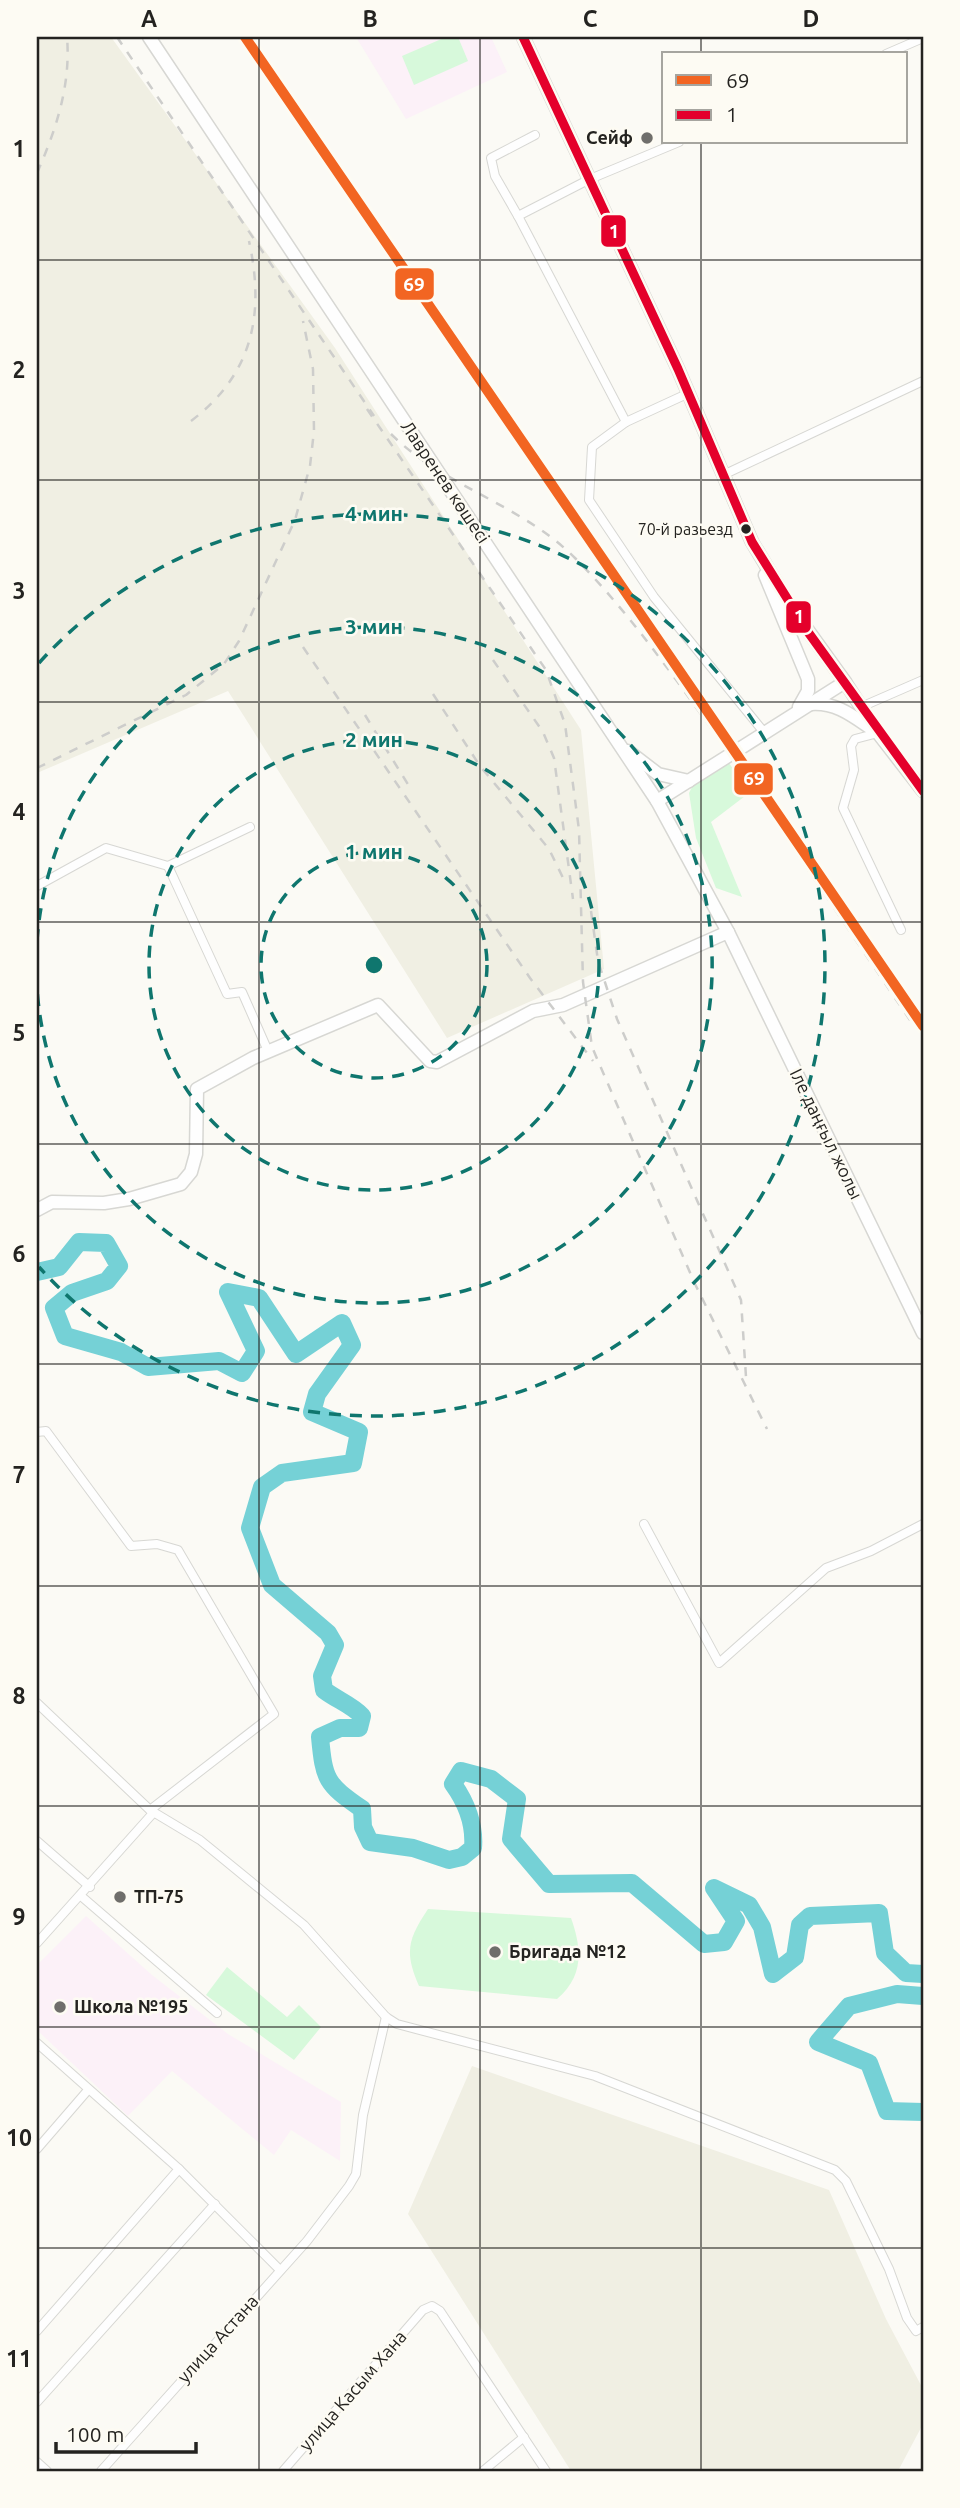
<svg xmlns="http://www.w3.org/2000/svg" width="960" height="2508" viewBox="0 0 960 2508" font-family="Ubuntu,sans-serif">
  <rect width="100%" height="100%" fill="#fbfaf5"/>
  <g fill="#f0efe3">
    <path d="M37,37H111L335,348L581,730L604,969L447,1038L228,691L37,773Z"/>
    <path d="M472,2066L829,2190L886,2319L923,2389V2424L898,2471H571L408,2214Z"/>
  </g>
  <g fill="#fcf1f8">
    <path d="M356,37H491L507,72L406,119Z"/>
    <path d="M86,1916L152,1975L228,2034L341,2102L340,2161L291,2130L274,2155L172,2071L128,2116L37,2030V1965Z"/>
  </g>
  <g fill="#d7f9db">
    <path d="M446,37H458L468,61L414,85L402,56Z"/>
    <path d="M727,760L749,793L711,822L742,897L716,888L696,838L689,793L693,785Z"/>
    <path d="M428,1909L571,1918C582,1949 584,1976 557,1999L419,1986C404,1952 408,1939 428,1909Z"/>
    <path d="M227,1967L287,2017L299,2005L321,2027L294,2060L206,1995Z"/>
  </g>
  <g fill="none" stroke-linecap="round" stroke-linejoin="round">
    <g stroke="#75d1d6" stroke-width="18">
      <path d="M37,1272L59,1267L79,1242L106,1243L119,1266L107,1281L72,1293L54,1308L65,1336L121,1352L148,1367L219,1361L242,1373L256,1351L228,1292L259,1298L296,1354L342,1323L352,1345L317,1394L312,1412L359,1432L353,1463L282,1473L262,1487L250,1528L272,1585L328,1633L335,1645L322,1676L324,1690C337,1700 352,1705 362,1716L359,1728H340L320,1737C324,1780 326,1784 362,1809L363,1827L370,1842L413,1848L449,1860L462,1857L473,1848C475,1825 466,1802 453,1784L461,1771L491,1779L517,1799L511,1839L549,1884L632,1883L704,1944L724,1942L736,1921L714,1888L749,1905L762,1927L773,1974L795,1957L800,1925L810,1916L879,1913L885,1953L906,1973L923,1974"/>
      <path d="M923,1996L897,1994L849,2006L818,2042L869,2063L887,2111L923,2112"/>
    </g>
    <defs>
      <g id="street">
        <path d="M886,54L923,38"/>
        <path d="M679,142L590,179L518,216L626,422L689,393"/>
        <path d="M518,216L495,176L491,158L535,135"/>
        <path d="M626,422L592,447L589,500L654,597L763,731"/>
        <path d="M723,475L923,381"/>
        <path d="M861,707L923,680"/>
        <path d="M878,733L855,739L851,746L854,770L843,808L901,930"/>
        <path d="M168,866L227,994L242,992L268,1051"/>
        <path d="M37,886L106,848L168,866L250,827"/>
        <path d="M37,1432L46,1431L131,1546L157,1544L178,1550L274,1714L150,1810"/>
        <path d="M644,1524L719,1663L826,1568L871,1551L923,1524"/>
        <path d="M37,1703L150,1810L200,1840L304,1925L386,2017L397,2024L595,2076L835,2170L846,2181L889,2269L907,2318L916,2331L923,2327"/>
        <path d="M37,1841L90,1887"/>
        <path d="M81,1896L217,2013"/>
        <path d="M37,1943L154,1812"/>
        <path d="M37,2043L179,2169L37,2331"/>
        <path d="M37,2149L88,2090"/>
        <path d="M179,2169L280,2270"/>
        <path d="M37,2402L215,2204"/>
        <path d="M37,2462L47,2471"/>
        <path d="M101,2471L307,2241L349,2186L356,2174L363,2115L386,2017"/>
        <path d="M283,2471L423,2310L432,2306L440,2311L546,2471"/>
        <path d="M483,2471L524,2437"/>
      </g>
      <g id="secondary">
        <path d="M845,682L878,733L923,791"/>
        <path d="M37,1210L52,1202L104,1203L129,1199L181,1184L191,1172L196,1154L197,1089L253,1058L378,1005L430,1061L437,1062L533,1011L563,1005L728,932"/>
      </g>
      <g id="primary">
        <path d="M149,37L657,801L728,932L923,1333"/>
        <path d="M523,37L678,369L752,542L791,607L845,682L657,801"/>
        <path d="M765,575L808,679V691L799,707"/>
        <path d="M811,704C839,702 856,719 878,733"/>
        <path d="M628,751L658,774L689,781"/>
      </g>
    </defs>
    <use href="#street" stroke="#d7d7d3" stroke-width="10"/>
    <use href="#secondary" stroke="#d7d7d3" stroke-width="15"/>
    <use href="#primary" stroke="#d7d7d3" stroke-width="15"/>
    <use href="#street" stroke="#fefefe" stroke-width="8"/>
    <use href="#secondary" stroke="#fefefe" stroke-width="12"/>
    <use href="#primary" stroke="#fefefe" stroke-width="12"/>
    <g stroke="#cdcdcb" stroke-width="2.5" stroke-dasharray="9 9" stroke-linecap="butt">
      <path d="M117,37L374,416"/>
      <path d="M37,173C56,130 71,85 67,37"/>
      <path d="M367,409L546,670L565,724L579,830L583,982L592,1047L695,1284L767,1429"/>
      <path d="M191,421C253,374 265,314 249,241"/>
      <path d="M391,434C443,486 523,505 576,559C660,644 719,749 796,839"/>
      <path d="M303,647L530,978L593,1061"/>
      <path d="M493,660L543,732L554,758L573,899"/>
      <path d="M433,694L480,766L549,849L566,884"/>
      <path d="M365,715L409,786"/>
      <path d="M37,768L186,695L224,664L239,641L295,520L310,466L314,431L313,369L303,321"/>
      <path d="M784,834L912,1023"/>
      <path d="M591,911L598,961L617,1019L741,1300L746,1377"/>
    </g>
    <defs>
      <path id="bus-1" d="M523,37L678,369L752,542L808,632L923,791"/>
    </defs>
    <use href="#bus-1" stroke="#fdfbf3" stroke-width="14"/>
    <use href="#bus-1" stroke="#e4002b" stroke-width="9"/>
    <defs>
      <path id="rail-1" d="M245,37L923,1026"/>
    </defs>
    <use href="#rail-1" stroke="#fdfbf3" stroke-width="16"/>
    <use href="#rail-1" stroke="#f26522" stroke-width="10"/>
  </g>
  <path fill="none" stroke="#242320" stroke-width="2" stroke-opacity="0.55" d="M259,37V2471M480,37V2471M701,37V54M701,142V2471M37,260H923M37,480H923M37,702H923M37,922H923M37,1144H923M37,1364H923M37,1586H923M37,1806H923M37,2027H923M37,2248H923"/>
  <g fill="none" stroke="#0f766e" stroke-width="3.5" stroke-dasharray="12 9">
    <circle cx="374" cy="965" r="113"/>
    <circle cx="374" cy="965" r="225"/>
    <path d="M37 941A338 338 0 1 1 37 989"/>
    <path d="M39 663A451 451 0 1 1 39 1267"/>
  </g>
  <g fill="#6f6e6b" stroke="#fdfbf3" stroke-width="2.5">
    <circle cx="647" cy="138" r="7"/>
    <circle cx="120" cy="1897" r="7"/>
    <circle cx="495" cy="1952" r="7"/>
    <circle cx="60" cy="2007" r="7"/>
  </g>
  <circle fill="#242320" stroke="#fdfbf3" stroke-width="2.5" cx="746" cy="529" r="6"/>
  <g text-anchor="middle" stroke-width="5" stroke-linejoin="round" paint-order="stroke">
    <g font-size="16" fill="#242320" stroke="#fdfbf3" text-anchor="end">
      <text x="733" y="535">70-й разьезд</text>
    </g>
    <g font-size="18" font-weight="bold" fill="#242320" stroke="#fdfbf3" text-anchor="start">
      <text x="633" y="144" text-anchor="end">Сейф</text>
      <text x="134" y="1903">ТП-75</text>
      <text x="509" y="1958">Бригада №12</text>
      <text x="74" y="2013">Школа №195</text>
    </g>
    <g font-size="18" fill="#242320" stroke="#fdfbf3">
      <text transform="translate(445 482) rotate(56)" y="6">Лавренев көшесі</text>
      <text transform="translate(826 1134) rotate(64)" y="6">Іле даңғыл жолы</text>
      <text transform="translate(218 2339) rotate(-48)" y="6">улица Астана</text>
      <text transform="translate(353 2391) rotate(-49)" y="6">улица Касым Хана</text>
    </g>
  </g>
  <circle cx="374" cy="965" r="10" fill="#0f766e" stroke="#fdfbf3" stroke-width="3.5"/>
  <g font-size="21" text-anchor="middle" font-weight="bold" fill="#0f766e" stroke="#fdfbf3" stroke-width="5" stroke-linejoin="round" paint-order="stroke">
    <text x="374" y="521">4 мин</text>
    <text x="374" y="634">3 мин</text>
    <text x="374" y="747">2 мин</text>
    <text x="374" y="859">1 мин</text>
  </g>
  <g stroke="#fdfbf3" stroke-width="2.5">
    <rect x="600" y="214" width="27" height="34" rx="7" fill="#e4002b"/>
    <rect x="394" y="267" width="41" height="34" rx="7" fill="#f26522"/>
    <rect x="785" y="600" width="27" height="34" rx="7" fill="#e4002b"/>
    <rect x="733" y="762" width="41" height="34" rx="7" fill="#f26522"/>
  </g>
  <g font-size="19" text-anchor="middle" font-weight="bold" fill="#fff">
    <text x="614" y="238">1</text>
    <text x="414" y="291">69</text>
    <text x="799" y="623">1</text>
    <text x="754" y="785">69</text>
  </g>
  <rect width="960" height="2508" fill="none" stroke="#fdfbf3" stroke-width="77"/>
  <rect x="662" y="52" width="245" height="91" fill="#fdfbf3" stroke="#a6a59f" stroke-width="2"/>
  <rect x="676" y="75" width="35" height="10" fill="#f26522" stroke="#a6a59f" stroke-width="2"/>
  <text x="726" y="88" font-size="21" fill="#242320">69</text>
  <rect x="676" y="110" width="35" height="10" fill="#e4002b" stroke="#a6a59f" stroke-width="2"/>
  <text x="726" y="122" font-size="21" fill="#242320">1</text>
  <path d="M56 2442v10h140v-10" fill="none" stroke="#242320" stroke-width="3.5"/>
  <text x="66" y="2442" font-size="21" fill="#242320" stroke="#fdfbf3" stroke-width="5" paint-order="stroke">100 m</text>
  <rect x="38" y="38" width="884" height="2432" fill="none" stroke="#242320" stroke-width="2.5"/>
  <g font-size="23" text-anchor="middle" font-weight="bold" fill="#242320">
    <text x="149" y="27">A</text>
    <text x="370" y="27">B</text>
    <text x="590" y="27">C</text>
    <text x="811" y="27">D</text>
    <text x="19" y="157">1</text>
    <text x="19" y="378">2</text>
    <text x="19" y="599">3</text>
    <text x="19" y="820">4</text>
    <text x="19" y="1041">5</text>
    <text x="19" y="1262">6</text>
    <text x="19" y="1483">7</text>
    <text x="19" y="1704">8</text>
    <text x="19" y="1925">9</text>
    <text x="19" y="2146">10</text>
    <text x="19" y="2367">11</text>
  </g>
</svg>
